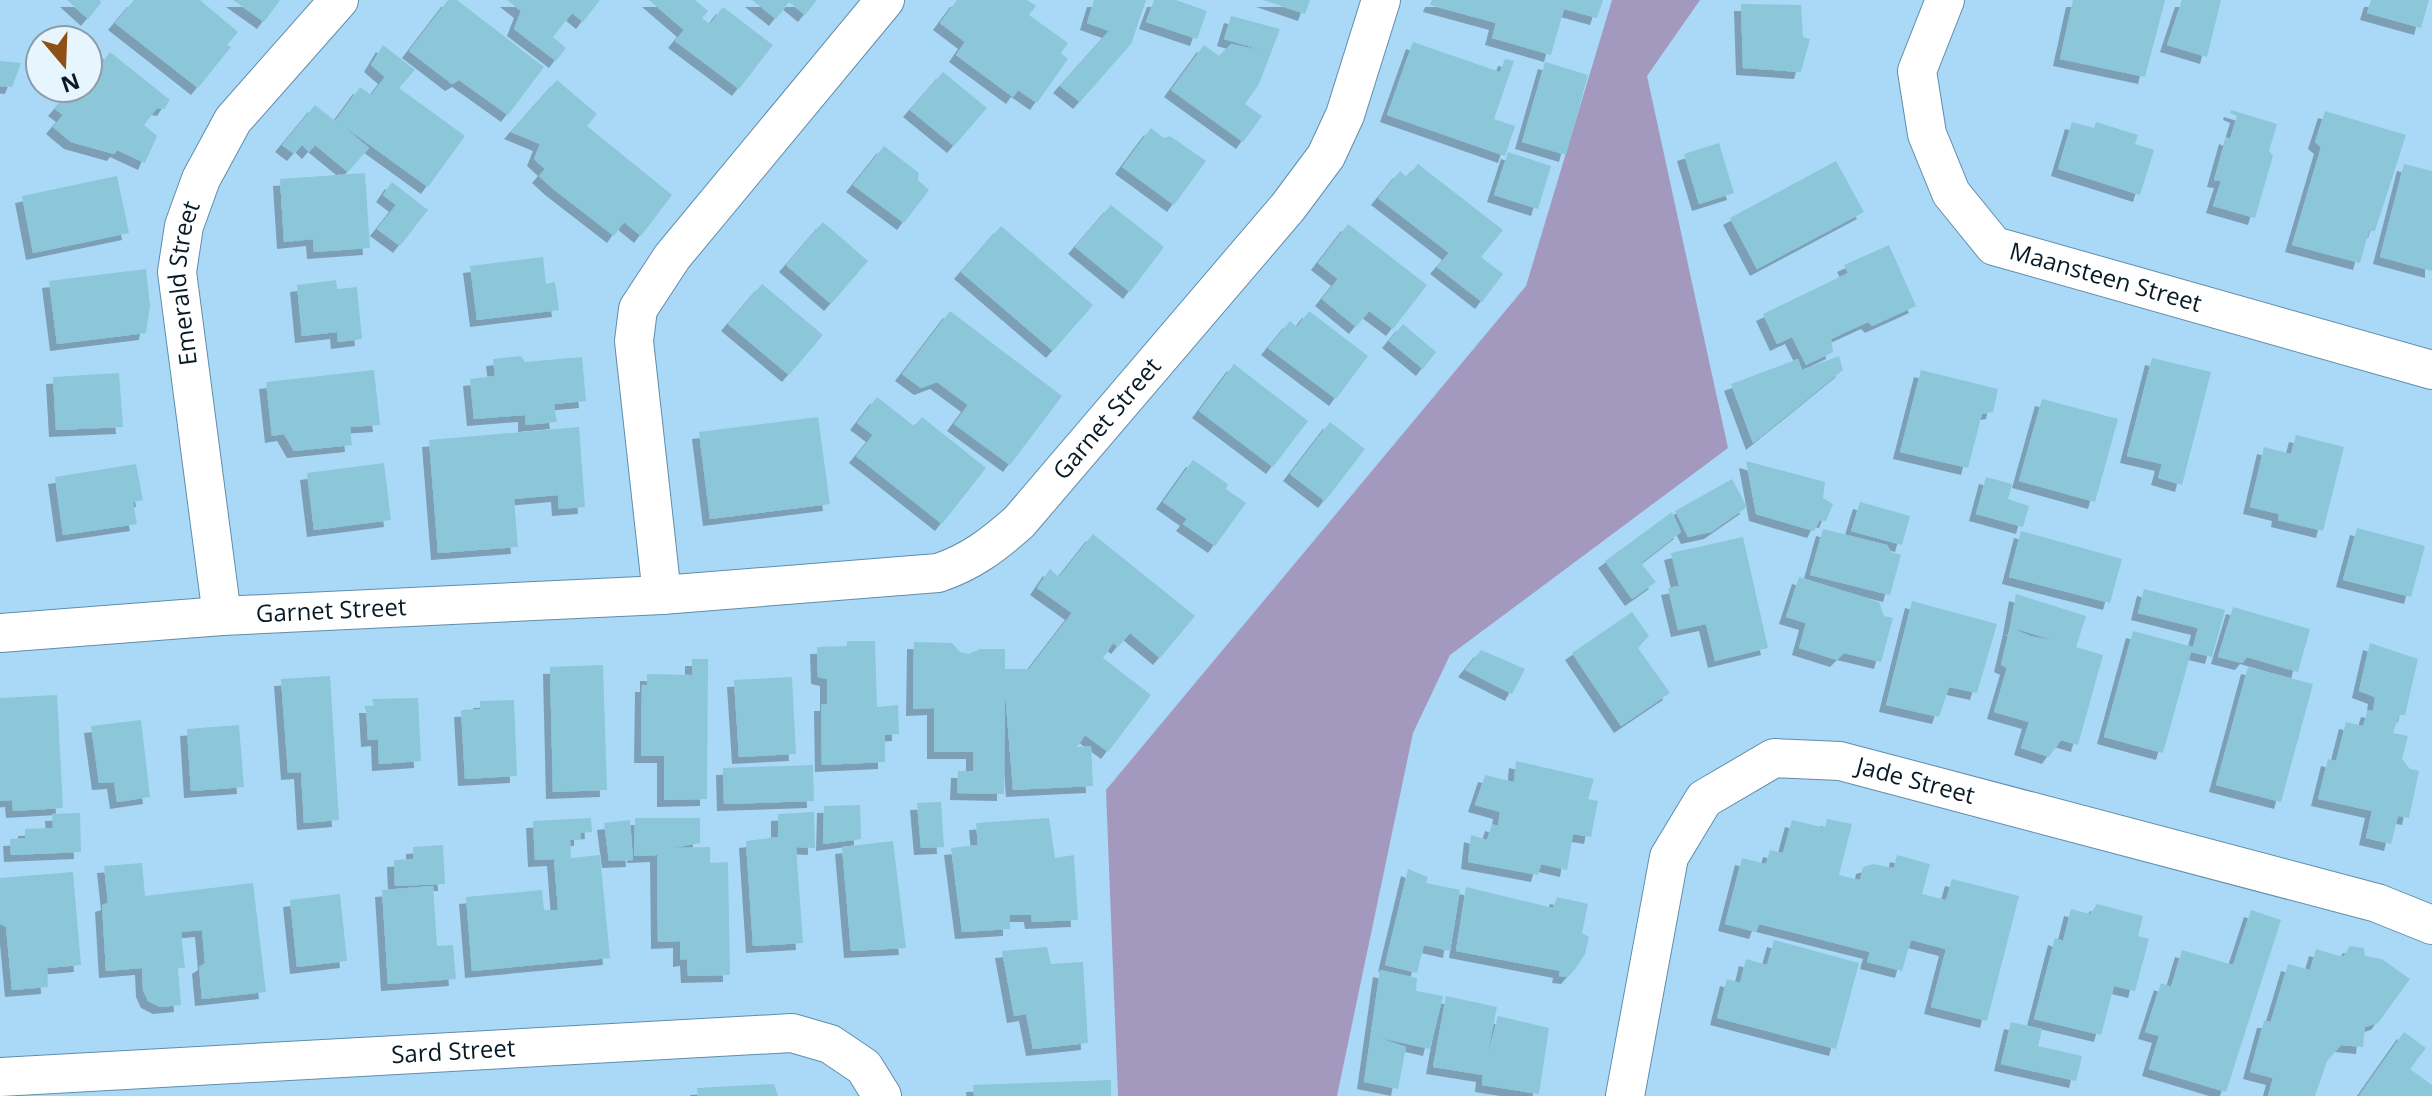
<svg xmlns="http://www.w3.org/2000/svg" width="2432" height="1096" viewBox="0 0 2432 1096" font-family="'Open Sans',sans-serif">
  <defs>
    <filter id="shadow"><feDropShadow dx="-7" dy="7" stdDeviation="0" flood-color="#0004"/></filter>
  </defs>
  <rect width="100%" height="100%" fill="#aad9f8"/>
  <path fill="#a399bf" d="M1612,0H1700L1647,76L1728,448L1450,655L1413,733L1337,1096H1118L1106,790L1526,286Z"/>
  <g fill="#8bc7d8" filter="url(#shadow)">
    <path d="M67,0H100L101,3L88,19Z"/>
    <path d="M134,0H200L238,32L227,45L231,47L198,88L115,23Z"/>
    <path d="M233,0H280L264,22Z"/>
    <path d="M448,0H457L544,67L508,115L459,80L452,84L409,51Z"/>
    <path d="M507,0H600L583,22L572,13L553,37L566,48L556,61L514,29L521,11Z"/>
    <path d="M649,0H695L708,11L702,18L710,24L723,7L773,45L739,89L675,41L684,30Z"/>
    <path d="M752,0H817L805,15L789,2L776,19Z"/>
    <path d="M957,0H1027L1036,6L1029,15L1068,43L1061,53L1068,59L1037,103L1018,90L1013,97L956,55L965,42L940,23Z"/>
    <path d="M1094,0H1146L1131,44L1080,102L1060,86L1109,31L1087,23Z"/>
    <path d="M1154,0H1176L1207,11L1197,39L1146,22Z"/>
    <path d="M1263,0H1310L1305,14Z"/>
    <path d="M1432,0H1603L1597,18L1564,9L1551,55L1492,38L1496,23L1430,5Z"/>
    <path d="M2073,0H2165L2145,77L2060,59Z"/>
    <path d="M2182,0H2221L2207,57L2167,45Z"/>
    <path d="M2371,0H2429L2421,28L2367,13Z"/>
    <path d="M1741,4L1801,5L1803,37L1810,39L1801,72L1743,68Z"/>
    <path d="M1231,16L1280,29L1259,84L1245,104L1262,116L1243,142L1171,90L1204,45L1219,56L1231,44L1265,51L1224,39Z"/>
    <path d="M1413,42L1500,72L1505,59L1514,61L1494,119L1515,126L1505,156L1387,115Z"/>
    <path d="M383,45L415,70L399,88L465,136L428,187L338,122L369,148L348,172L315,145L309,152L302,145L294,154L282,145L315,105L335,121L360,87L371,95L385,77L371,65Z"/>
    <path d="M88,51L102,63L110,52L170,100L164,109L157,108L144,125L157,136L145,163L117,150L114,154L71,142L53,127L63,115L55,109L73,88H88Z"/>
    <path d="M0,61L21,63L12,87L0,86Z"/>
    <path d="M1545,62L1588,75L1566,155L1522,142Z"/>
    <path d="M943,72L987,108L954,146L910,110Z"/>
    <path d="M557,80L597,114L587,126L672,195L641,236L624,222L614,236L552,188L539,176L545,169L534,159L540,144L511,132Z"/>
    <path d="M2231,110L2277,124L2269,151L2273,156L2255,218L2213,206L2221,181L2214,180L2226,137L2230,139L2237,116L2230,113Z"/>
    <path d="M2325,111L2406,135L2375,231H2369L2360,263L2292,245L2321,147L2315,142Z"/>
    <path d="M2072,122L2094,128L2096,122L2138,135L2135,144L2154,150L2140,195L2058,169Z"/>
    <path d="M1151,128L1164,138L1170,136L1206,161L1174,205L1122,167Z"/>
    <path d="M1719,143L1734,193L1699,204L1684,154Z"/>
    <path d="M884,146L919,173L918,180L929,190L904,223L853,185Z"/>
    <path d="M1508,152L1551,166L1538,209L1494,195Z"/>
    <path d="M1836,161L1864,212L1757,269L1730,218Z"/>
    <path d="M1418,164L1503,230L1481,257L1503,274L1482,302L1437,267L1449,253L1378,198L1400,171L1407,177Z"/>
    <path d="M2404,164L2432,171V271L2380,257Z"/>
    <path d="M365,173L370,248L314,252L313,239L284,242L280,179Z"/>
    <path d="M117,176L129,233L33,253L22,196Z"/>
    <path d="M392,182L428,210L400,246L377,229L396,205L383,195Z"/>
    <path d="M1111,205L1164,247L1130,292L1075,247Z"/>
    <path d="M823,222L868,261L831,304L786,265Z"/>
    <path d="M1348,224L1427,285L1393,329L1369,311L1356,327L1322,299L1338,279L1318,263Z"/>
    <path d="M1001,226L1093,305L1053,351L961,272Z"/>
    <path d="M1889,245L1916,306L1872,326L1868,322L1831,339L1833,352L1806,365L1792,337L1777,344L1763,314L1848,273L1844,265Z"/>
    <path d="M543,257L546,284L555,282L559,310L477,320L470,266Z"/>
    <path d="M146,269L150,306L146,333L57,344L49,281Z"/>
    <path d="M336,280L337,289L357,287L362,339L338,342L337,332L302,336L297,285Z"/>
    <path d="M762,284L823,335L789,375L728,324Z"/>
    <path d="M950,311L1062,396L1010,465L954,424L968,405L937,382L921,388L902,374Z"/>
    <path d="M1309,311L1368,356L1336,399L1268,348L1290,321L1297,327Z"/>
    <path d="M1403,324L1436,352L1423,369L1389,341Z"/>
    <path d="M521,356L525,362L582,357L586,401L554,404L557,422L525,425V415L474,419L470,379L495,376L493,359Z"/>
    <path d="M1839,356L1843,370L1753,443L1731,384L1798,359L1802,370Z"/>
    <path d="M2152,358L2211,372L2182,485L2158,478L2162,464L2127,456Z"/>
    <path d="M1234,364L1308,421L1273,467L1199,411Z"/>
    <path d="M374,370L380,425L350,427L352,445L294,451L284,434L272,436L266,382Z"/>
    <path d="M1921,370L1998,389L1993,412L1982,414L1968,468L1900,452Z"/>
    <path d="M119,373L123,427L56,430L53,377Z"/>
    <path d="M877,397L914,426L922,417L986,468L942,524L856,456L873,435L857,423Z"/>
    <path d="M2042,399L2118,419L2095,502L2019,481Z"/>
    <path d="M818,417L830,504L710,519L699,432Z"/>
    <path d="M1330,422L1365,449L1325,501L1290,474Z"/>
    <path d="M579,427L585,507L559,509L558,495L514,499L518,547L438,553L429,440Z"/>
    <path d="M2296,435L2344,447L2323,531L2278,520L2279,514L2250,507L2264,447L2291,454Z"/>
    <path d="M1193,460L1228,484L1226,489L1246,503L1215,546L1183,524L1187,519L1163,502Z"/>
    <path d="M1746,461L1825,482L1823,498L1833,504L1826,521L1820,520L1814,531L1756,514Z"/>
    <path d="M384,463L391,520L314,530L307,473Z"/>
    <path d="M136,464L143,500L133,502L137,524L63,535L55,477Z"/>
    <path d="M1986,477L2012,484L2008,499L2029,506L2023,527L1976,514Z"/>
    <path d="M1732,479L1747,507L1711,532L1688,537L1675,511Z"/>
    <path d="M1860,502L1910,516L1902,545L1851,531Z"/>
    <path d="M1672,512L1681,532L1641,563L1656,582L1632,599L1605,561Z"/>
    <path d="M2357,528L2425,546L2411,597L2343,580Z"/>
    <path d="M1823,529L1887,545L1891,552L1901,555L1890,595L1810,575Z"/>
    <path d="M2021,531L2122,559L2110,603L2009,577Z"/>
    <path d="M1093,534L1195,616L1160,658L1130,633L1118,647L1113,643L1103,658L1151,695L1108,752L1085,735L1077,747L1091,746L1093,786L1013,790L1005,691L1004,794L957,793L958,771H973V752H934V708L913,709L914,642L952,643L960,652L969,654L980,649H1005V669H1029L1072,613L1037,588L1050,569L1059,577Z"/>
    <path d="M1743,537L1768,648L1715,661L1706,624L1678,630L1668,588L1679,586L1671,553Z"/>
    <path d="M1799,577L1879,602L1884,616L1893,618L1881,662L1844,653L1837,660L1799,648L1806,623L1786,617Z"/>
    <path d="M2144,589L2225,610L2212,657L2191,652L2163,753L2104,737L2133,631L2193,647L2198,628L2138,613Z"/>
    <path d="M2016,594L2086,616L2076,647L2103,655L2078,745L2061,740L2049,757L2021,748L2029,722L1994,712L2007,668L2001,665L2010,627L2030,636L2056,641L2010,627Z"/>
    <path d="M1912,601L1997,624L1977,693L1949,687L1939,717L1886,705Z"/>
    <path d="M2233,607L2310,629L2298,672L2247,657L2242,663L2218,657Z"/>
    <path d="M1632,612L1649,636L1638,648L1670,693L1621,726L1572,653Z"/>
    <path d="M847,641H875L877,707L898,705L899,734L885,735V762L822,765L821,704H827V679L818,677L817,647L847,646Z"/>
    <path d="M2370,643L2418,659L2405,715H2399L2393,733L2408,736L2402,759L2410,769L2419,771L2409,818L2398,816L2391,844L2366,838L2372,811L2318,799L2328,759L2336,761L2346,722L2363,726L2368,710L2373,711L2375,697L2359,691Z"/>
    <path d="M1481,650L1525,669L1512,694L1465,670Z"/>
    <path d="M692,659H708L707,799L664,800V756H641L642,685H647V674L692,675Z"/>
    <path d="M603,665L607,790L553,792L550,667Z"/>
    <path d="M2248,667L2313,684L2281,802L2216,785Z"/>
    <path d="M330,676L339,820L304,823L301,772L288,773L281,679Z"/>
    <path d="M792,677L796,754L739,757L734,680Z"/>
    <path d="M57,695L63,808L13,811L12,800L0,801V698Z"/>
    <path d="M418,698L421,761L379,764L378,739L368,740L366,706H374L372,699Z"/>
    <path d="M514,700L517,776L465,779L461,710L480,709V701Z"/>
    <path d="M141,720L150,797L117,802L114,782L99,783L91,726Z"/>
    <path d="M239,725L244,787L191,791L187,729Z"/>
    <path d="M1516,761L1594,779L1588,799L1598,801L1591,837L1573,834L1567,870L1541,864L1538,875L1468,862L1471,835L1487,840L1492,824L1498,826L1500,812L1475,805L1485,775L1514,782Z"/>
    <path d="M813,765L814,801L724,804L723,768Z"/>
    <path d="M941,802L944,847L921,848L917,803Z"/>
    <path d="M860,805L861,839L823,844L824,806Z"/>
    <path d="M814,812L815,848L796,847L803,943L753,946L746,841L778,837V814Z"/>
    <path d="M80,813L81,852L11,855L10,839L25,838V829L53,828L52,814Z"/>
    <path d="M591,818L592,832L581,833V839L570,840L571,858L600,855L610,958L472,971L466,897L542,890L544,910H558L554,859L535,860L533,821Z"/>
    <path d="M635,818H700V843L673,848L710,847V863L728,862L730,975L688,976L687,959L680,960V941L658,942L657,855L634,856Z"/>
    <path d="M1049,818L1055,858L1074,855L1078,920L1032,922L1031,915H1010V929L962,932L951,848L978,845L976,823Z"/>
    <path d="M1827,819L1852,824L1839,875L1860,880L1863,867L1873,864L1894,868L1897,855L1930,864L1922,894L1946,900L1952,879L2019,896L1987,1021L1931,1007L1946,949L1911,940L1914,929L1902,971L1867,962L1870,952L1759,924L1756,932L1725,924L1742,858L1766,864L1770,850L1783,853L1792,820L1825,828Z"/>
    <path d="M630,820L633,860L609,861L604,823Z"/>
    <path d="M893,841L906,948L851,951L842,847Z"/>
    <path d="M443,845L445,884L395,886L394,860L413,859V847Z"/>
    <path d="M142,863L145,896L253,883L266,992L202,999L199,967L205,963L202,930L181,932L185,968H178L181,1005L160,1007L148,1001L143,990L142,968L106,971L102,905L108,903L104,866Z"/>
    <path d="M1408,869L1428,877L1426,883L1460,890L1450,951L1424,945L1417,973L1385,965Z"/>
    <path d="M73,872L81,965L47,968L48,987L12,990L6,927L0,924V878Z"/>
    <path d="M433,886L437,946L453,945L456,979L388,984L382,890Z"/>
    <path d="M1466,887L1553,908L1557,897L1588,904L1582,933L1589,937L1585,954L1576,968L1568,977L1559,976L1560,971L1456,951Z"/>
    <path d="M340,894L347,961L297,967L290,900Z"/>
    <path d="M2097,904L2143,916L2138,936L2149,939L2135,991L2114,986L2101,1035L2034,1019L2055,938L2063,941L2071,909L2090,914Z"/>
    <path d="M2251,910L2281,920L2226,1092L2149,1069L2159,1036L2145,1032L2161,983L2171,987L2182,950L2233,965Z"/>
    <path d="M1774,940L1859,963L1836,1049L1717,1018L1727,979L1740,983L1746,959L1767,965Z"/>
    <path d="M2350,946L2364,948L2365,956L2382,959L2410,979L2378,1023L2365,1027L2363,1047L2341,1045L2327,1061L2315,1096H2268L2273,1078L2250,1072L2264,1021H2271L2288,964L2310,970L2316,949L2343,957Z"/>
    <path d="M1047,947L1051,964L1083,962L1088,1043L1033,1049L1026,1014L1014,1016L1002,951Z"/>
    <path d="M1380,970L1417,978L1416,991L1443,996L1430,1049L1376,1037L1406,1047L1398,1089L1364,1082Z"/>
    <path d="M1446,996L1497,1007L1486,1061L1498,1016L1549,1028L1539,1094L1482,1085L1483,1075L1433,1067Z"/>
    <path d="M2011,1022L2042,1029L2038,1046L2082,1056L2076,1081L2001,1064Z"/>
    <path d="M2404,1032L2426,1048L2410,1069L2432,1085V1096H2359Z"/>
    <path d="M1111,1080V1096H974L973,1085Z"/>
    <path d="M774,1084L778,1096H698L697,1088Z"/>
  </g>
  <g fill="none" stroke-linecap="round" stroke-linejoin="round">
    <defs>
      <g id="minor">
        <path id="s1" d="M1945,0L1917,71L1927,134L1951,193L1994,246L2432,370"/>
        <path d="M662,595L634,341L638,309L672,257L885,0"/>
        <path id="s2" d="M222,616L177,272L184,226L201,179L233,120L339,0"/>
        <path id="s3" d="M0,633L222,616L662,595L938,573C971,562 993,545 1019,522L1288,207L1326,156L1345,115L1381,0"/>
        <path id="s4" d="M0,1077L792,1033L830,1044L864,1067L882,1096"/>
        <path id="s5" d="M1625,1096L1669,857L1704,799L1774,758L1840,761L2377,903L2432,925"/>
      </g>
    </defs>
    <use href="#minor" stroke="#608daa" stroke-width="40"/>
    <use href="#minor" stroke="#fff" stroke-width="38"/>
  </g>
  <g text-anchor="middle" stroke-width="8" stroke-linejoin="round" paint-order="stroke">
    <g font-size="24" fill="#071a25" stroke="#e7f5ff">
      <text dy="8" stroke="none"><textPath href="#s1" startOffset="388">Maansteen Street</textPath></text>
      <text dy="8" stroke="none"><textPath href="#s2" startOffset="336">Emerald Street</textPath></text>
      <text dy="8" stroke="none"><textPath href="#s3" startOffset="1172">Garnet Street</textPath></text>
      <text dy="8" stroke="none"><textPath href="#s3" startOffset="332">Garnet Street</textPath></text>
      <text dy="8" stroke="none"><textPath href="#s5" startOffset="536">Jade Street</textPath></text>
      <text dy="8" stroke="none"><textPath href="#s4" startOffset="454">Sard Street</textPath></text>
    </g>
  </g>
  <g transform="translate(64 64) rotate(161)"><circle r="38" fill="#e7f5ff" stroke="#8d9da8" stroke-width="2"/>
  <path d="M0-6L14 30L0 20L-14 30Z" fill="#8f5016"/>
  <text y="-12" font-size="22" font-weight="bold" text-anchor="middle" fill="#071a25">N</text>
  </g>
</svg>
